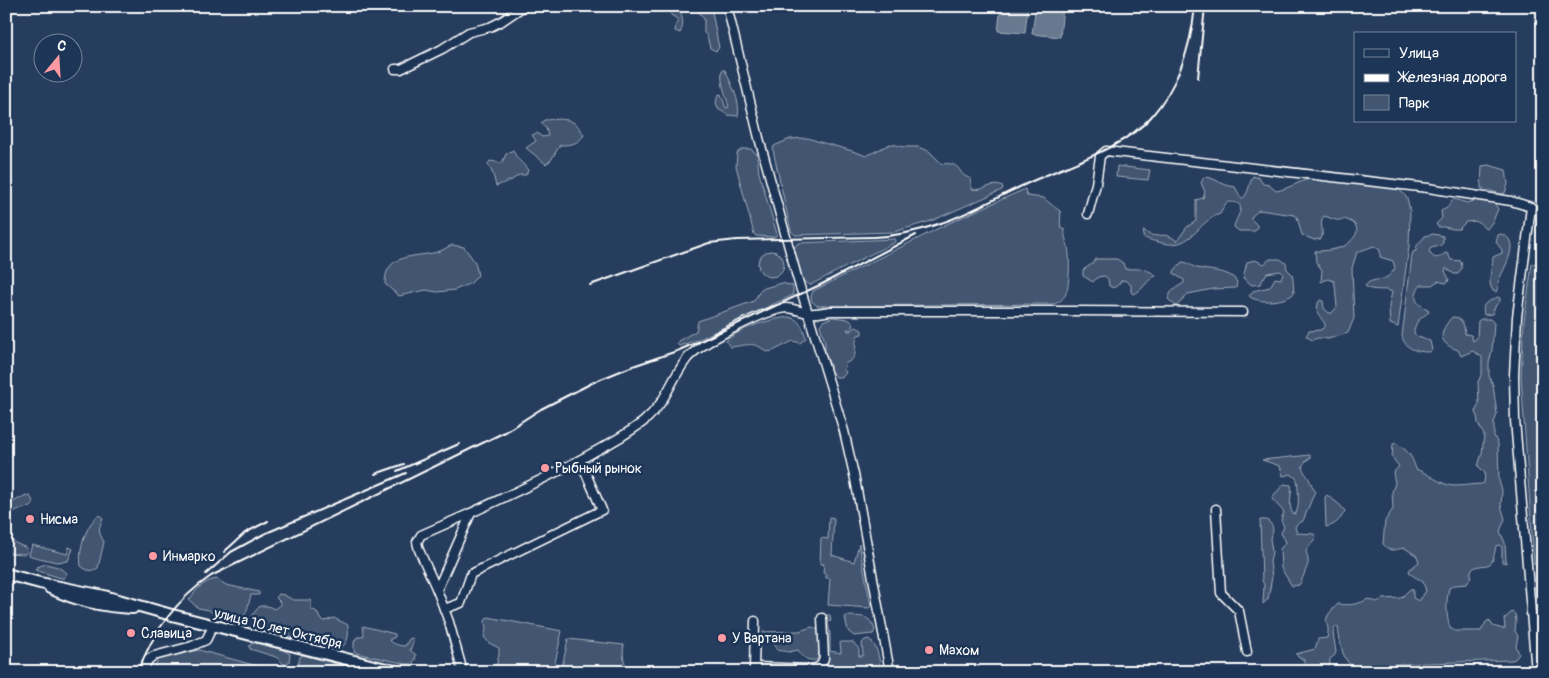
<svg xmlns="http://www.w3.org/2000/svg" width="1549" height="678" viewBox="0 0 1549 678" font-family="Pangolin,sans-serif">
  <rect width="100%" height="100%" fill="#263d5e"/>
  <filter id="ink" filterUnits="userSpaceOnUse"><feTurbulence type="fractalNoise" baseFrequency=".02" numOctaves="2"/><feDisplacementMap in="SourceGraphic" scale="10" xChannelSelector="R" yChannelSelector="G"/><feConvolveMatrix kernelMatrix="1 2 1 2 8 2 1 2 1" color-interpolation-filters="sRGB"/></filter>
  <g filter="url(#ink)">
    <g fill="#425672" stroke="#a0aab8">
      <path d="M669,6L679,8C682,17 685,24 680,33L675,31L676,24L679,20L671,15Z"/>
      <path d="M698,6H711L719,48L716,51L710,48L707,36L704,33V19L699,12Z"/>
      <path d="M722,70H725C731,84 741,101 738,116L728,115L718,109L716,102L718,95L721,94L726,108L729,107C726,95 720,83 722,70Z"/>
      <path d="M544,120C563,119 574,116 584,135C578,144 571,145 560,145L551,160L546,164L526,148L536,141L532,135L537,133L542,137L548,136L546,128L541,124Z"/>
      <path d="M808,138C827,145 847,148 866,156L890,144L896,145L904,147H918L929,151L942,164C963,161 957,176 970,178L972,189C983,192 992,181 1003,187L1002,190L931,221L894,232L795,235L791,231L773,150L774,146L790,139Z"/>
      <path d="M742,149H751L757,154L759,173L777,234L775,237L756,236L754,234L736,166L737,153Z"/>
      <path d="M513,150C516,159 522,162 528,170L526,175H519L512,180L496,186L493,174L488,164L490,161L502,163L506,154Z"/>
      <path d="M1489,165L1506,170L1508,184L1505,193L1501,194L1481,188L1482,166Z"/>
      <path d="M1117,166L1150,170L1148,180L1116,177Z"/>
      <path d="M1253,176L1259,178L1263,184L1269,185L1276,191C1289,189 1302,179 1315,178L1398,188L1407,198L1410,210L1409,246L1398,327L1390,324L1389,306L1392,292C1384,287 1374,293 1365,286C1373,275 1385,286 1395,268L1393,261L1380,257V250L1374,246L1357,252L1352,268L1354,318L1348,333L1328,339L1318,338L1312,340L1306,336L1309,331L1320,330L1325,327V324L1317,312L1318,303L1320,300L1323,301L1324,308L1329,313H1332L1337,307L1335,285L1334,281L1328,279L1321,282L1322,270L1316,262L1315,251C1324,251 1334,250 1342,247C1355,241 1365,226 1347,220C1343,218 1340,221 1336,220C1332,219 1328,217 1324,216C1318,223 1325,232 1321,239L1314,240L1302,235L1297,217L1294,215L1259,210L1252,216L1251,219L1257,225V228L1255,231H1239L1234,227C1236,216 1250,202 1229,202L1226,203L1220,214C1197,221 1193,250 1162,243C1155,241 1150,241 1143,237L1144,230C1153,240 1159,233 1169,236C1172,237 1174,239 1177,241L1187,227L1196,221V200L1203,198L1205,192L1201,183L1204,177L1211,178L1226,185L1235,187L1241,198H1243C1249,193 1249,183 1253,176Z"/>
      <path d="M1025,189L1027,196L1044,198C1047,202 1059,210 1060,211C1062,216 1059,223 1061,228L1065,230C1064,237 1066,239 1068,246C1070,256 1070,284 1066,293C1064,299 1060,301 1055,304L818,306C810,302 810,298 813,291L947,224Z"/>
      <path d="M1455,199L1467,203C1477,199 1485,199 1495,204L1498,209L1493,221L1487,229L1484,228C1479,220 1475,221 1466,222L1459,229C1451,230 1446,226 1438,227L1436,224L1442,218L1441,211L1447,208L1452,200Z"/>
      <path d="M1433,234L1443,236V243L1440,246L1431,248L1429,251C1433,260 1439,259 1445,253L1448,254L1451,260L1461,261L1462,268L1458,274H1454L1446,268L1445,271L1449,279L1448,282L1445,283L1438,281L1432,285H1421C1412,297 1415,304 1428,309L1429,312C1421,318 1414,322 1414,333L1418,337L1430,341L1432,350L1430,352C1418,352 1405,350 1402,336L1412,255L1413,252L1416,251V247L1425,236Z"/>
      <path d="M1501,234C1522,240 1504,268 1499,280C1498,284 1499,287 1496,292L1493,291C1486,281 1493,268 1493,257L1502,253V250L1496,242L1498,235Z"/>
      <path d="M895,239V242L810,285L803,281L794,248L798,243Z"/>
      <path d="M452,245L464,247L475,262L478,275L471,283L455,290L437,292L426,290L399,296L385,284C385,252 415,258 437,252C442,251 447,247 452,245Z"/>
      <circle cx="771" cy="264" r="13"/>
      <path d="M1095,259H1117L1123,263L1125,269C1136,269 1147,267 1156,276C1145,280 1144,291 1133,294L1131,292V285L1126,281L1122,280C1118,285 1115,290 1109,286L1108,279L1105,276L1098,277L1093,282L1083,276V270L1092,264Z"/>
      <path d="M1270,259H1280L1286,263L1287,269L1292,274L1293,280L1294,293C1287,302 1257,304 1249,296L1253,291L1270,287L1275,278L1281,279L1283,273L1280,271L1267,273L1260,284L1252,285L1243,278L1247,262L1255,260L1264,264Z"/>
      <path d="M1182,262C1188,262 1191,266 1197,268C1208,271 1231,270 1237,282L1236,288L1213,289L1188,294L1184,299L1176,306L1168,299L1172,290L1184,283V280L1174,274V271Z"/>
      <path d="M1537,263L1543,267V567L1534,564L1521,376L1524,321L1532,264Z"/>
      <path d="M782,283L793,286V295L697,340L679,346L677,344L678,341L696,331L698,321L754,301L761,289Z"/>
      <path d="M1497,297L1500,298V301L1496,305L1492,314L1484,315C1481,301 1488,303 1497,297Z"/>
      <path d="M789,317C800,319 803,328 806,338L800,343L793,341L773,351L766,352C755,340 745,346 730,347L726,341C740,328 770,319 789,317Z"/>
      <path d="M833,317L848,319L853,323L851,330L847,329L848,331H851L856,327L862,330V334L858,335C852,347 861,357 846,363L844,369L846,373L842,377H836L830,370V365L825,353V342L820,325L823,321Z"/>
      <path d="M1452,317C1463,317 1464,325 1465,334L1471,335L1473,341L1477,338L1478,321L1481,319H1490L1494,323L1492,350L1489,363V376L1493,385L1497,414L1494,423V436L1498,444L1499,481L1502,490L1501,506L1505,519L1500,531L1505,543L1506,560V563L1502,562V547L1499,545L1496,546C1495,550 1494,559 1491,563C1487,567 1477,564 1471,570V577L1467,584L1455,585L1449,588C1446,601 1446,616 1450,628L1455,631H1481L1486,622L1489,620L1493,626L1503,629L1505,628L1504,619L1512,612L1515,614L1516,620L1515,631L1518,636L1516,646L1519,654L1515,659L1512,660L1375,665C1344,678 1341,650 1338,627H1335L1333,633L1336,652L1335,655L1330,659L1329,671L1322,672L1315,669L1309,672H1299L1304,664V660L1298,657L1296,654L1315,649L1318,639L1327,638C1332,620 1317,624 1338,604C1348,606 1360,604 1368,599L1377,602L1383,599L1401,598L1410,589H1413V598L1419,601L1426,591L1423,582C1418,577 1410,577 1409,570L1419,562L1417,556L1405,548C1394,549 1392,554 1383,544L1385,521L1393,509L1392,492L1395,483L1393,473L1399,466L1392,458L1393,444L1396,443C1409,452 1411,454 1416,469C1427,473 1442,485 1453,486C1463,486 1473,484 1482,484L1484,483L1485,473L1478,466L1482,453L1484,435L1478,423L1476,410L1479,404L1478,382L1482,373V357L1473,351L1461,356L1458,350C1437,343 1439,332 1452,317Z"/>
      <path d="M1310,455V458C1297,467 1304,470 1309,479C1311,483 1313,488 1315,491L1303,521L1297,524L1295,527L1297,533L1314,534L1316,537L1306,551C1307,555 1309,561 1308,564C1307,567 1301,583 1299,585L1292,586L1281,568L1280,549L1286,542L1281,533L1284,527L1281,520L1284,512L1272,499L1273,496L1284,484L1291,485C1293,495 1287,504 1293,514L1296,513C1300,505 1298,488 1297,479L1291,474L1283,476L1280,466L1262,460Z"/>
      <path d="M26,495L30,496L34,503L31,507C15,509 9,511 10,529C10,533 10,537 13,541C16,544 22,546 27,548L28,552L24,554L6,553V506Z"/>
      <path d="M1327,495L1340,505L1345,511C1340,520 1336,525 1326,527L1325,497Z"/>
      <path d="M99,515L103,518C98,529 98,531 104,542L98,568C91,572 87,571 81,566C78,550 86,524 99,515Z"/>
      <path d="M829,517L834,518L832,555L854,562L859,544L871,606L869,608L828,605L830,578H826V574L823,573L824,564H820L821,538L828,539Z"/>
      <path d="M1260,520H1267L1272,525L1273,531L1270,538L1272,552L1270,562L1272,577L1268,599L1263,604L1264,585L1262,580Z"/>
      <path d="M32,545L67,554L69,547L73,549L68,561L56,562L31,556L29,555Z"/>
      <path d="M46,564L58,567L67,573L64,578H61L35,570L37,567Z"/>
      <path d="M217,579L226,585L259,592V595H251C248,605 248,613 240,621H231L216,616L209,610L198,608L189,600C196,590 203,581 217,579Z"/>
      <path d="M1535,587L1540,589L1542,617L1539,621H1536L1534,619L1532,590Z"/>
      <path d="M279,594L284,595L293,600H311V609L317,612L320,619L325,621L334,618L348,625C349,640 348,648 331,649L252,626L253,620L252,615L260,606H268L274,609L280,605V602L276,598Z"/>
      <path d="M825,615H830L831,621L828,622L830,634V651L841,653L840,642H853L859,649V656H863L862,643L865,640L869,639C879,648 879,659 881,672H818L826,664Z"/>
      <path d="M847,616C861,617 870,614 875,630L873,634L854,636L848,631L845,617Z"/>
      <path d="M488,617L562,631L553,672H503L501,669H498L496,667L499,654V648L489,643L484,637L486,629L485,621Z"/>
      <path d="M363,626L395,634V637L389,640C393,644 400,646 405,646L409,639L412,638L414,640L410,650L416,655L415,660L411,664H406L356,653L354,651V642L357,637H362L364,635Z"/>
      <path d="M812,627L816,628C821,636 820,650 817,660C806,661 804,658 798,650L789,652L777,650L773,641L764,637L763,632L799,631Z"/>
      <path d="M568,639L624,645C622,655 623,668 634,672H561Z"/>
      <path d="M255,642L281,649L290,654L289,662L285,665L276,657L250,649L249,646Z"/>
      <path d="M199,650L279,672H153L158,659Z"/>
      <path d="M303,655L348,667L356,672H305L298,665L300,657Z"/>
    </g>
    <g fill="#67788e" stroke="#a4aebb">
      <path d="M1001,6H1028L1025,33L998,31Z"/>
      <path d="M1036,6L1063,7L1060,37L1032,34Z"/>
    </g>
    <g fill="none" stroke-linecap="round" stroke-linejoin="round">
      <defs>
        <g id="minor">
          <path d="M727,6L759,138L797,277L844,431L855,479L890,672"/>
          <path d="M395,69H401L442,49L469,32L490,27L502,21L524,6"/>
          <path d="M1088,214L1096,184L1100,156L1106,151L1428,188L1511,201L1531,207L1517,317L1514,375L1515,420L1536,672"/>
          <path d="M1216,509L1221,593L1239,611L1247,652"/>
          <path d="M437,590L419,550L417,542L421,535L471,513"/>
          <path d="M444,609L461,603L471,574L602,510L580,460"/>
          <path d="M754,667L811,669C819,668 822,666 824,658L822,618"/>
          <path d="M754,670L755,621"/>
          <path d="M141,672L149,659L154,656L192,646L206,640L213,626"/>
          <path d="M463,672L449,622L437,590L471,513C513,493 554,475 594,452C611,443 627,434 643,422C667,402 669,383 686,360C697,344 766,310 786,308C794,308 801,312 808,313C816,314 824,312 831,311H1072L1243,312"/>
        </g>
        <g id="major">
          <path d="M6,574L40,583L104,596L168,614L398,672"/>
          <path d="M50,588C77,601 103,607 133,608"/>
        </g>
      </defs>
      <use href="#minor" stroke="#fff" stroke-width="11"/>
      <use href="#major" stroke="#fff" stroke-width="14"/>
      <use href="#minor" stroke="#1d3557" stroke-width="8"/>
      <use href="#major" stroke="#1d3557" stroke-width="10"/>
      <g stroke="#fff" stroke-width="2">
        <path d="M1198,78L1205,6"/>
        <path d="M590,285L709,243L737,240L874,237C897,236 919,231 941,223C969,214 997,197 1024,185C1063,166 1122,150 1151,117C1179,85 1191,48 1195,6"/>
        <path d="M502,434L541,409L596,381L633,366L677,351L709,337L822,284L916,235"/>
        <path d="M397,471L459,444"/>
        <path d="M375,474L404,464"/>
        <path d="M224,552L245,533L268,521"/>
        <path d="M206,574L231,552L264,534L406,473"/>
        <path d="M138,672C153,631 176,600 211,576L507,431"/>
      </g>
    </g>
  </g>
  <g fill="#ff9aa2" stroke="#1d3557" stroke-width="2">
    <circle cx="545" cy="468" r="5"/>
    <circle cx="30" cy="519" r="5"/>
    <circle cx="153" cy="556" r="5"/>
    <circle cx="131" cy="633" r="5"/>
    <circle cx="722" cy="638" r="5"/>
    <circle cx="929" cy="650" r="5"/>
  </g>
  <g text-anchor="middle" stroke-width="5" stroke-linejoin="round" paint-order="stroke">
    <g font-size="14" fill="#fff" stroke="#1d3557" text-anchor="start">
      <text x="555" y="473">Рыбный рынок</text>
      <text x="40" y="524">Нисма</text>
      <text x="163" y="561">Инмарко</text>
      <text x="141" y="638">Славица</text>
      <text x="732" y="643">У Вартана</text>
      <text x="939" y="655">Махом</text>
    </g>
    <g font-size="14" fill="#fff" stroke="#1d3557">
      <text transform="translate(278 628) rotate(14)" y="5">улица 10 лет Октября</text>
    </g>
  </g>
  <rect width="1549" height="678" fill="none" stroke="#1d3557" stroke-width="25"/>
  <rect x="12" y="12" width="1524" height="653" fill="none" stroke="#fff" stroke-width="2" filter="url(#ink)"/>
  <rect x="1354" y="32" width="162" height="90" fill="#1d3557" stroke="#77869a"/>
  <rect x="1364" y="49" width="25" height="8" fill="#1d3557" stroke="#77869a"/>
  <text x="1399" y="58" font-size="15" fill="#ffffff">Улица</text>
  <rect x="1364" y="74" width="25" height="8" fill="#ffffff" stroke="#77869a"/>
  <text x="1399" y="82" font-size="15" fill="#ffffff">Железная дорога</text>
  <rect x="1364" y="95" width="25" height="15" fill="#425672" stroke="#77869a"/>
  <text x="1399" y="108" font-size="15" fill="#ffffff">Парк</text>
  <g transform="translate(58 58) rotate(18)"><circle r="24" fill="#1d3557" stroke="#77869a"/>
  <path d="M0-4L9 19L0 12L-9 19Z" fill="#ff9aa2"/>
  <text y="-8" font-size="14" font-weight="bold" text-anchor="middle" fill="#ffffff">С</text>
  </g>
</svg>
